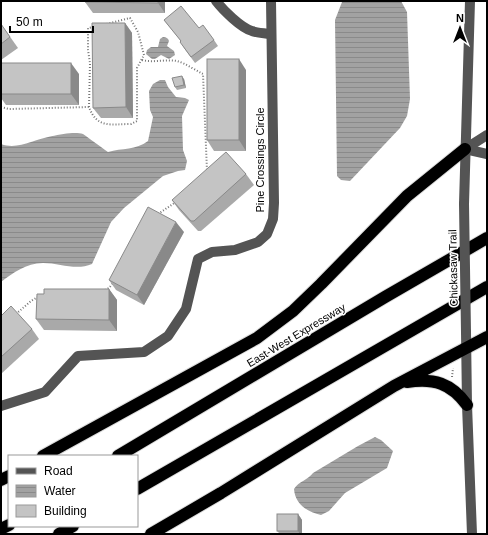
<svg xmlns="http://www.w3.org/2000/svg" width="488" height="535" viewBox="0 0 488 535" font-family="Arial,sans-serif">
  <defs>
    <pattern id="water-rules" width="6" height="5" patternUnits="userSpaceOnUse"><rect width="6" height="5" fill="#a2a2a2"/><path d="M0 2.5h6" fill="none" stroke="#8a8a8a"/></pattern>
  </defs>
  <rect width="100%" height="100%" fill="#fff"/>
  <g fill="url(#water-rules)">
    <path d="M347,1H401L407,12L410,99L407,116L400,128L350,181L341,180L337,176L335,20L342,2Z"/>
    <path d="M163,37C166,37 168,38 169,41L167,46L174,51L175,55L169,59L161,55L155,59H152L146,54L147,50L151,47H158L160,39Z"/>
    <path d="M160,80H165L168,87L176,97L185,98L189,100L182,116L183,150L187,161L185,170L178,171L163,176L124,208L111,222L92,264C76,271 60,263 43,263C26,263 13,273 1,282V144C12,148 21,145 31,142C42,138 72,130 83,134C89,138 102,148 108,152C122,148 136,150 148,141L153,117L150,110L149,91L153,84Z"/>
    <path d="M375,437L381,440L393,451L387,468L345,493L329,511L321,515C307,512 295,504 294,489C299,481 308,480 313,473L358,446Z"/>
  </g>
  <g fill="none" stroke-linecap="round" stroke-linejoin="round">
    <defs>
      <g id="highway">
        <path d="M407,382C434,378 451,383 467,405"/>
        <path d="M43,456L257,338L293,311L321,284L407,196L465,149"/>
        <path d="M118,456L385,297L487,238"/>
        <path d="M1,480L9,476"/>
        <path d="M137,489L487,287"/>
        <path d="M1,529L9,525"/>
        <path d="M59,534L73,526"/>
        <path d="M151,534L221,493L394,386L487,337"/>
      </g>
    </defs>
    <use href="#highway" stroke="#dbdbdb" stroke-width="14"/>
    <g stroke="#767676" stroke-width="2" stroke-dasharray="1 2" stroke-linecap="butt">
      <path d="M142,60C154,63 165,59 177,61C185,63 195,70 203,74L207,171"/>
      <path d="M1,107L9,109L89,107C97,129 111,124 131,124L137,121V68L144,55L138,32L130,18L106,24"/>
      <path d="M89,107L90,63L88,50V28L94,27"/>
      <path d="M158,214L176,202"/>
      <path d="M105,290L109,288L113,283"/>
      <path d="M16,314L31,301L38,297"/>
      <path d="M452,377L453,368"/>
    </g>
    <g stroke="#545454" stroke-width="10">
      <path d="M216,1C223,10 241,28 252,31C257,33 264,33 270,34"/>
      <path d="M465,149L487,135"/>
      <path d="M465,149L487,154"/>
      <path d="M464,204L470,1"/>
      <path d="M466,332L467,405L472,534"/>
      <path d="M1,406L45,392L78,356L144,352L168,336L186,309L198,259L212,252L235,250L258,242L267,234L273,219L274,203L271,1"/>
    </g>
    <use href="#highway" stroke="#000" stroke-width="12"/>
    <path stroke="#545454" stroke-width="10" d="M464,204L466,332"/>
  </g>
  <g fill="#a9a9a9">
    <path d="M165,1V13H93L85,2Z"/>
    <path d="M164,20L199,28L214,40L218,46L195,63L184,48L181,41Z"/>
    <path d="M125,23L132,33L133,118H101L93,108Z"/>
    <path d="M1,24L18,48L1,60Z"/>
    <path d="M1,63L79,74V105H6L1,98Z"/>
    <path d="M246,70V151H214L207,140Z"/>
    <path d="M184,79L186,88L177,90L175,87Z"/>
    <path d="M246,174L254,185L201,231H198L179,210L172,200Z"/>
    <path d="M184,232L144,305L116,290L109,280Z"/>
    <path d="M109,289L117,300V331L44,330L36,319L44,294Z"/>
    <path d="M1,316L32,329L39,339L1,374Z"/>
    <path d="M298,514L302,520V534H280L277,531Z"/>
  </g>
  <g fill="#898989">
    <path d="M158,1H165V13L158,3Z"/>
    <path d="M125,23L132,33L133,118L126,107Z"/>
    <path d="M239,59L246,70V151L239,140Z"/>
    <path d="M71,63L79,74V105L71,94Z"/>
    <path d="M182,76L184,79L186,88L184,85Z"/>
    <path d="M176,222L184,232L144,305L137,295Z"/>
    <path d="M109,289L117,300V331L109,320Z"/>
    <path d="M298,514L302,520V534H300L298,531Z"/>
  </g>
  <g fill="#c4c4c4" stroke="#898989">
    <path d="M85,1H158V3L85,2Z"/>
    <path d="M181,6L199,28L203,25L214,40L191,57L180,42L181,41L164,20Z"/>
    <path d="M92,23H125L126,107L93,108Z"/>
    <path d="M1,24L10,37L1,44Z"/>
    <rect x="207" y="59" width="32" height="81"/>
    <rect x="1" y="63" width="70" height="31"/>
    <path d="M182,76L184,85L175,87L172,78Z"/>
    <path d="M226,152L246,174L194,221H191L172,200Z"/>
    <path d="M148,207L176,222L137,295L109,280Z"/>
    <path d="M44,289H109V320L36,319L37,294H44Z"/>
    <path d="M11,306L32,329L1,357V316Z"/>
    <rect x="277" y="514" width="21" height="17"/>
  </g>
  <g text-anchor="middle" stroke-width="3" stroke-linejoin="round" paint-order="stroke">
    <g font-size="11" fill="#000" stroke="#fff">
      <text transform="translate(260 160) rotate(-90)" y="4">Pine Crossings Circle</text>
      <text transform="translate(453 268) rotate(-91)" y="4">Chickasaw Trail</text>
      <text transform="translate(296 335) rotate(-31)" y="4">East-West Expressway</text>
    </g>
  </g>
  <rect width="488" height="535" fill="none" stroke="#000000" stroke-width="4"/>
  <rect x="8" y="455" width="130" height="72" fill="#ffffff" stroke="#999999"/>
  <rect x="16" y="468" width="20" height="6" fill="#545454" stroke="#999999"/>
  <text x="44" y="475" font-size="12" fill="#000000">Road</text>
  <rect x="16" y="485" width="20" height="12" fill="url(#water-rules)" stroke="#999999"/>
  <text x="44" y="495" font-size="12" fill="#000000">Water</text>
  <rect x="16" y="505" width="20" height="12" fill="#c4c4c4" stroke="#999999"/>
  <text x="44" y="515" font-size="12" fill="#000000">Building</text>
  <g transform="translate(460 28)" stroke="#ffffff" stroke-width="3" paint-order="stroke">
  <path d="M0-3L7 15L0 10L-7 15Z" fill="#000000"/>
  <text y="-6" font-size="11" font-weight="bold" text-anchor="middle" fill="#000000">N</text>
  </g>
  <path d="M10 26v6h83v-6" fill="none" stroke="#000000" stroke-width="2"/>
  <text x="16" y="26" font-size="12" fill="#000000" stroke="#ffffff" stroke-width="3" paint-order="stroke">50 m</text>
</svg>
